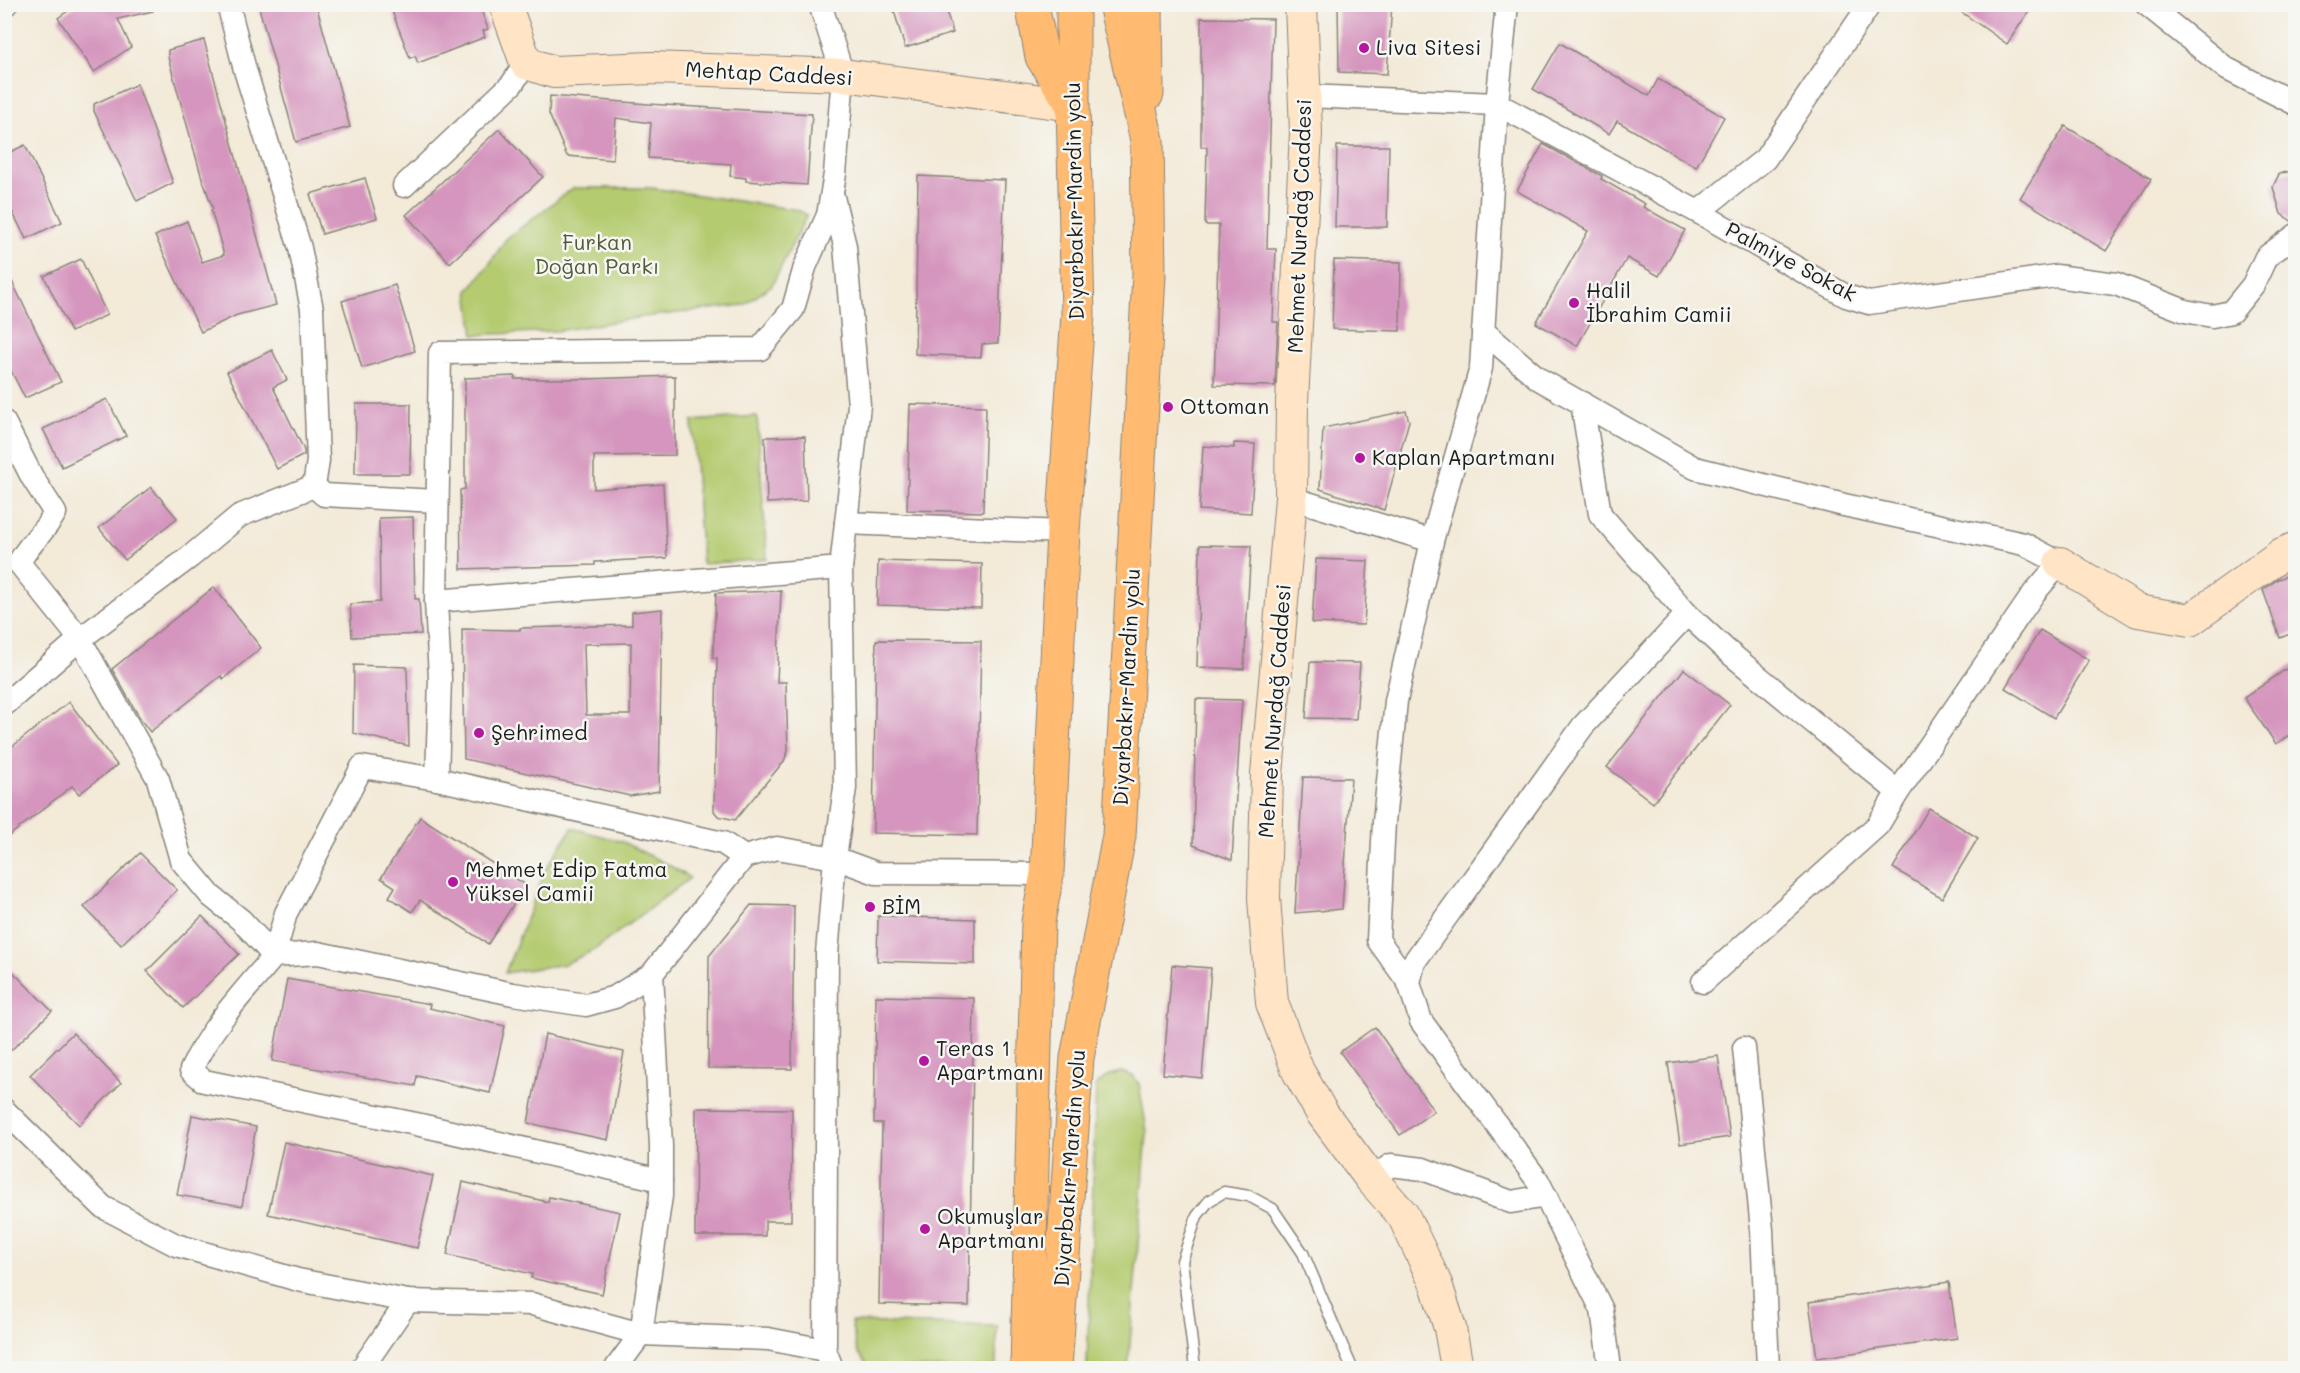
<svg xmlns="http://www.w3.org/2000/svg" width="2300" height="1373" viewBox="0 0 2300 1373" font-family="Mali,sans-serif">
  <rect width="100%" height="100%" fill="#f6f6f2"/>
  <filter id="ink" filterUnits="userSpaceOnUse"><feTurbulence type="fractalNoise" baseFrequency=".0167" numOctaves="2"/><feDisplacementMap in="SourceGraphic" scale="12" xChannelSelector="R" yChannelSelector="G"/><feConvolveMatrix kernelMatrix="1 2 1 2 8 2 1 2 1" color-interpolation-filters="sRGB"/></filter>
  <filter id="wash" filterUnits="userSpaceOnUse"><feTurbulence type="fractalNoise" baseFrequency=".008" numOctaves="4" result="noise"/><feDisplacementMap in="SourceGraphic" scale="24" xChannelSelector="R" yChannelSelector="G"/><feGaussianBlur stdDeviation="1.35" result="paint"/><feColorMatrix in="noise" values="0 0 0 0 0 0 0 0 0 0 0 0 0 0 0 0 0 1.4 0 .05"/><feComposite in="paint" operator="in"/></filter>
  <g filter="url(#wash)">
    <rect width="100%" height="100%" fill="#f3ead8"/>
    <g fill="#b4cb70" stroke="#687446" stroke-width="1.5">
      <path d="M573,188H652L798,210L807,215L772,285L744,305L643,317L556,331L474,335L468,291L488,266L506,239Z"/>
      <path d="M757,416L767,559L702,564L692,421Z"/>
      <path d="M572,828L623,842L672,867L690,878L594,950L565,964L505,973L546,869Z"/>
      <path d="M1121,1072L1133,1076L1139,1084L1147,1132L1128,1368H1087L1096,1086L1107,1076Z"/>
      <path d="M851,1322L997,1326L996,1368H870L857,1351Z"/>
    </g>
    <g id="blocks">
      <g fill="#d595be" fill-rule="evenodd">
        <path d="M78,4H152L153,11L118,19L131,47L94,72L58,18Z"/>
        <path d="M258,4H316L350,127L296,142Z"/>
        <path d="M405,4H479L488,29L483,31L485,37L418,63L415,56L410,58L392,11Z"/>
        <path d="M892,4H944L953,33L905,48Z"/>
        <path d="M1338,4H1392L1387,74L1339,72Z"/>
        <path d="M1950,4H2034L2007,44Z"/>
        <path d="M1201,18L1273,19L1267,249H1276L1273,322H1278L1275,386L1214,385L1219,225H1205L1207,147H1201Z"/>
        <path d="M204,40L276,305L237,315L201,332L155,236L187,221L202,262L224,255L211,210L213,209L201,175L168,57V50Z"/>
        <path d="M1560,43L1649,96L1658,79L1724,117L1696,167L1617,121L1609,134L1533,89Z"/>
        <path d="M137,84L173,183L137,201L94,111V104Z"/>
        <path d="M550,96L648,104L812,114L807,185L746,181V178L730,176L731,164L648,158L651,123L616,118L613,160L567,156L549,114Z"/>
        <path d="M2065,126L2151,179L2106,251L2020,198Z"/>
        <path d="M499,129L543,177L450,263L406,215Z"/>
        <path d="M1543,144L1602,176L1601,179L1645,204L1643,207L1685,230L1659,276L1627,258L1577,346L1536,323L1588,231L1517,191Z"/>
        <path d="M25,145L62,222L26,239L4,195V155Z"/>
        <path d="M1337,146H1389L1387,227H1335Z"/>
        <path d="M2295,170V222H2293L2281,214L2273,187L2279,174Z"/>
        <path d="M918,176L1005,180L998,343L982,344L981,357L915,354Z"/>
        <path d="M365,178L377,218L322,234L310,194Z"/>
        <path d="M81,259L107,315L71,332L44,276Z"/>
        <path d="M1334,260L1401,262L1400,331L1332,329Z"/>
        <path d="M4,265L61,382L25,398L4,357Z"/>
        <path d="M395,285L415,351L362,368L342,301Z"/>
        <path d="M272,350L287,380L273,387L304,450V455L277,469L227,372Z"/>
        <path d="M515,376V379H586L675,376V455L594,456V489L663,484L667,558L595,562V565L461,569L460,490L465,489V378Z"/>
        <path d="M107,399L126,436L62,467L43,429Z"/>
        <path d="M356,404H411L410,474H355Z"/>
        <path d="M910,404L986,406L983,512L907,510Z"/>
        <path d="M1406,411L1409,421L1384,510L1320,489L1323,428Z"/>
        <path d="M805,436L807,501L767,503L765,437Z"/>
        <path d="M1234,443L1255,444L1251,513L1199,510L1203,446L1234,448Z"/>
        <path d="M151,487L177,518L125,560L99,528Z"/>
        <path d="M413,517L415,599H419L421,634L352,637L350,604L380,602L379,518Z"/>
        <path d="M1200,545L1251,546L1244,669L1197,667Z"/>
        <path d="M1316,559L1368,561L1364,625L1312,623Z"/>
        <path d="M878,561L982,564L981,608L877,605Z"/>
        <path d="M2295,573V632L2280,638L2263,590L2278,579Z"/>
        <path d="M214,587L261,648L223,679L221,676L150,732L141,720L112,669Z"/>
        <path d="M781,591L777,682H786L788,751L784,761L735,820L718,816L714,811L717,658H713L716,593Z"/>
        <path d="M662,609L659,791L630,796L464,759L462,629L520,630V628L632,625V612ZM631,643L630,715H586L584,644Z"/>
        <path d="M2040,630L2089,660L2054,718L2005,688Z"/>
        <path d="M876,640L981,641L977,835L873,833Z"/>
        <path d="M1310,662L1360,663L1356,719L1306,718Z"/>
        <path d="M2295,663V731L2276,744L2244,698Z"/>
        <path d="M354,665L407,667L409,746L353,733Z"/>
        <path d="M1684,669L1730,705L1653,803L1607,767Z"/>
        <path d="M1196,699L1242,700L1232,860L1193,845Z"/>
        <path d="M69,702L117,765L79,794L72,786L4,840V753Z"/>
        <path d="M1303,777L1351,778L1342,909L1295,913Z"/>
        <path d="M1929,808L1978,838L1942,898L1893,868Z"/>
        <path d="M420,817L526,885L488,944L420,900L412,912L389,897L395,887L381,878Z"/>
        <path d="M140,853L177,890L121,945L84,907Z"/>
        <path d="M751,905L794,906L792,1069L708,1068L709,956Z"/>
        <path d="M202,916L239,954L183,1008L147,971Z"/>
        <path d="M878,916L975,919V964L877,961Z"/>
        <path d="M4,963L52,1011L4,1057Z"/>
        <path d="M1172,965L1211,968L1202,1078L1163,1074Z"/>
        <path d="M287,979L430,1004L429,1008L505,1026L490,1093L417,1076L415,1086L272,1061Z"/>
        <path d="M876,996L974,998L969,1306L879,1304L882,1123H874Z"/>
        <path d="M1375,1027L1434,1111L1400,1135L1340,1052Z"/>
        <path d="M73,1033L121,1083L79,1125L30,1075Z"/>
        <path d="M545,1034L624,1052L608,1140L528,1123Z"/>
        <path d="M1718,1056L1730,1137L1680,1144L1668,1063Z"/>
        <path d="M696,1108L792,1109L791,1221H765V1236H695Z"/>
        <path d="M192,1115L256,1127L242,1206L177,1195Z"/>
        <path d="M284,1142L433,1176L417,1248L268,1214Z"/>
        <path d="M463,1182L548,1202L549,1197L620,1212L602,1294L531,1278L532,1274L447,1255Z"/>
        <path d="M1949,1282L1957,1338L1817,1358L1809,1302Z"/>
      </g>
    </g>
  </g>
  <g filter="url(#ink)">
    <use href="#blocks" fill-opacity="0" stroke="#88837a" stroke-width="1.5"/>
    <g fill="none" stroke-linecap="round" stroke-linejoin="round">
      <defs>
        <path id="lane" d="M1195,1368L1182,1261L1197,1216L1209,1201L1224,1192L1249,1196L1273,1209L1303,1253L1352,1368"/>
        <g id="street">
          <path d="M228,4L245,70L300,248L312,309L318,461L314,486L324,495L437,501"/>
          <path d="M2146,4L2227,69L2296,104"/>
          <path d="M4,5L6,4"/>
          <path d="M1306,96L1497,104L1698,212L1846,296L1869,303L2056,276L2116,284L2185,311L2212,316L2231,312L2253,285L2266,257L2296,235"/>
          <path d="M404,186L512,84L526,63"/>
          <path d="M1698,212L1765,159L1870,4"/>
          <path d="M1483,331L1539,379L1695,468L1844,505L2024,544L2060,563L2034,593L1898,792L1878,825L1703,982"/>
          <path d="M1582,403L1600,514L1687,614L1726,650L1898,792"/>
          <path d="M4,422L32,477L55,513C45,532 27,545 19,563L80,639L4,705"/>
          <path d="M1291,498L1432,541"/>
          <path d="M846,523L1063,532"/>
          <path d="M436,601L841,568"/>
          <path d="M437,779L723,843L744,857"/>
          <path d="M274,956L286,913L362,767L437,779L440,678L436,601L440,353L760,349L793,309L805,267L828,215L835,174L843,75L820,4"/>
          <path d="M274,956L241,920L211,896L181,860L158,779L80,639L190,557L239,516L314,486"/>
          <path d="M1409,983L1378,940L1384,822L1396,701L1432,541L1481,368L1497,104L1507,4"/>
          <path d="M1744,1048L1762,1230L1768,1368"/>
          <path d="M4,1110L103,1207L176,1245L298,1280L408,1301L532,1304L641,1334L768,1339L825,1350"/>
          <path d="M1371,1179L1391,1165L1423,1169L1511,1202L1546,1196"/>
          <path d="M661,1180L416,1124L204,1081L191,1070C211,1026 243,993 274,956L318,953L513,994L586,1005L615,997L652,974L744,857L777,848L835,858L876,873L1047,874"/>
          <path d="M362,1368L408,1301"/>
          <path d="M616,1368L641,1334L661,1196V1146L652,974"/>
          <path d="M832,1368L825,1350L827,954L835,858L845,788L841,568L859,405L845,246L833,197"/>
          <path d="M1610,1368L1602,1310L1538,1181L1421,1021L1409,983L1414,962L1583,726L1687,614"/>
        </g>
        <g id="secondary">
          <path d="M505,4L526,63L554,72L652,68L843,75L1073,105"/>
          <path d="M1301,4L1306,133L1292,402L1291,498L1267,774L1264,898L1272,1003L1298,1071L1322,1113L1371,1179L1403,1215L1436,1284L1450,1328L1457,1368"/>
          <path d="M2060,563L2138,611L2190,620L2282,554L2296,548"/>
        </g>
        <g id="highway">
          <path d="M1032,4L1042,57L1073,105"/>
          <path d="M1146,4L1147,94"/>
          <path d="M1027,1368L1038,922L1047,874L1063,532L1078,314L1073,105V4"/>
          <path d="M1055,1368L1077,1058L1119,836L1149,275L1147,140L1115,4"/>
        </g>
      </defs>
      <use href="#lane" stroke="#88837a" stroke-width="13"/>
      <use href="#street" stroke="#88837a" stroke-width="25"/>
      <use href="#secondary" stroke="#88837a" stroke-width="34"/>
      <use href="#highway" stroke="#88837a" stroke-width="35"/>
      <use href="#lane" stroke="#fff" stroke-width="10"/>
      <use href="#street" stroke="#fff" stroke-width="22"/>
      <use href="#secondary" stroke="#ffe4c6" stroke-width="32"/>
      <use href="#highway" stroke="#ffbb71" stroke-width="33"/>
    </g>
  </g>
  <g fill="#b5179e" stroke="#f6f6f2" stroke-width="2">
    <circle cx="1364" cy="48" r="6"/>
    <circle cx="1574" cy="303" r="6"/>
    <circle cx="1168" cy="407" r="6"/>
    <circle cx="1360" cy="458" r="6"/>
    <circle cx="479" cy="733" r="6"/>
    <circle cx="453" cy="882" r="6"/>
    <circle cx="870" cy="907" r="6"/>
    <circle cx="924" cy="1061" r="6"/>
    <circle cx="925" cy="1229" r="6"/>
  </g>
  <g text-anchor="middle" stroke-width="5" stroke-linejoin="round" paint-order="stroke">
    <g font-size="21" fill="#1c1c1c" stroke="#f6f6f2" text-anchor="start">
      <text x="1376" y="55">Liva Sitesi</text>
      <text x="1586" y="298">Halil<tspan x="1586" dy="24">İbrahim Camii</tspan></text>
      <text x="1180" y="414">Ottoman</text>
      <text x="1372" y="465">Kaplan Apartmanı</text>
      <text x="491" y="740">Şehrimed</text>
      <text x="465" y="877">Mehmet Edip Fatma<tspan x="465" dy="24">Yüksel Camii</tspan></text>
      <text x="882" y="914">BİM</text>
      <text x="936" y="1056">Teras 1<tspan x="936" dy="24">Apartmanı</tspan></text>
      <text x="937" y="1224">Okumuşlar<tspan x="937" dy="24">Apartmanı</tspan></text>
    </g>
    <g font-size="21" fill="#1c1c1c" stroke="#f6f6f2">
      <text transform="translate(769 74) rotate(3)" y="7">Mehtap Caddesi</text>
      <text transform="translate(1075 201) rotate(-91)" y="7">Diyarbakır-Mardin yolu</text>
      <text transform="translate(1300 226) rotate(-88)" y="7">Mehmet Nurdağ Caddesi</text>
      <text transform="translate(1791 262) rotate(28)" y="7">Palmiye Sokak</text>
      <text transform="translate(1127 687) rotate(-87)" y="7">Diyarbakır-Mardin yolu</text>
      <text transform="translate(1275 711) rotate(-86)" y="7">Mehmet Nurdağ Caddesi</text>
      <text transform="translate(1070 1168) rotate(-86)" y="7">Diyarbakır-Mardin yolu</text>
    </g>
    <g font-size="21" fill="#515939" stroke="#f6f6f2">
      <text x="597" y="250">Furkan<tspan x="597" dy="24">Doğan Parkı</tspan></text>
    </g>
  </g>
  <rect width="2300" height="1373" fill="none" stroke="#f6f6f2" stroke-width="24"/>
</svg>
